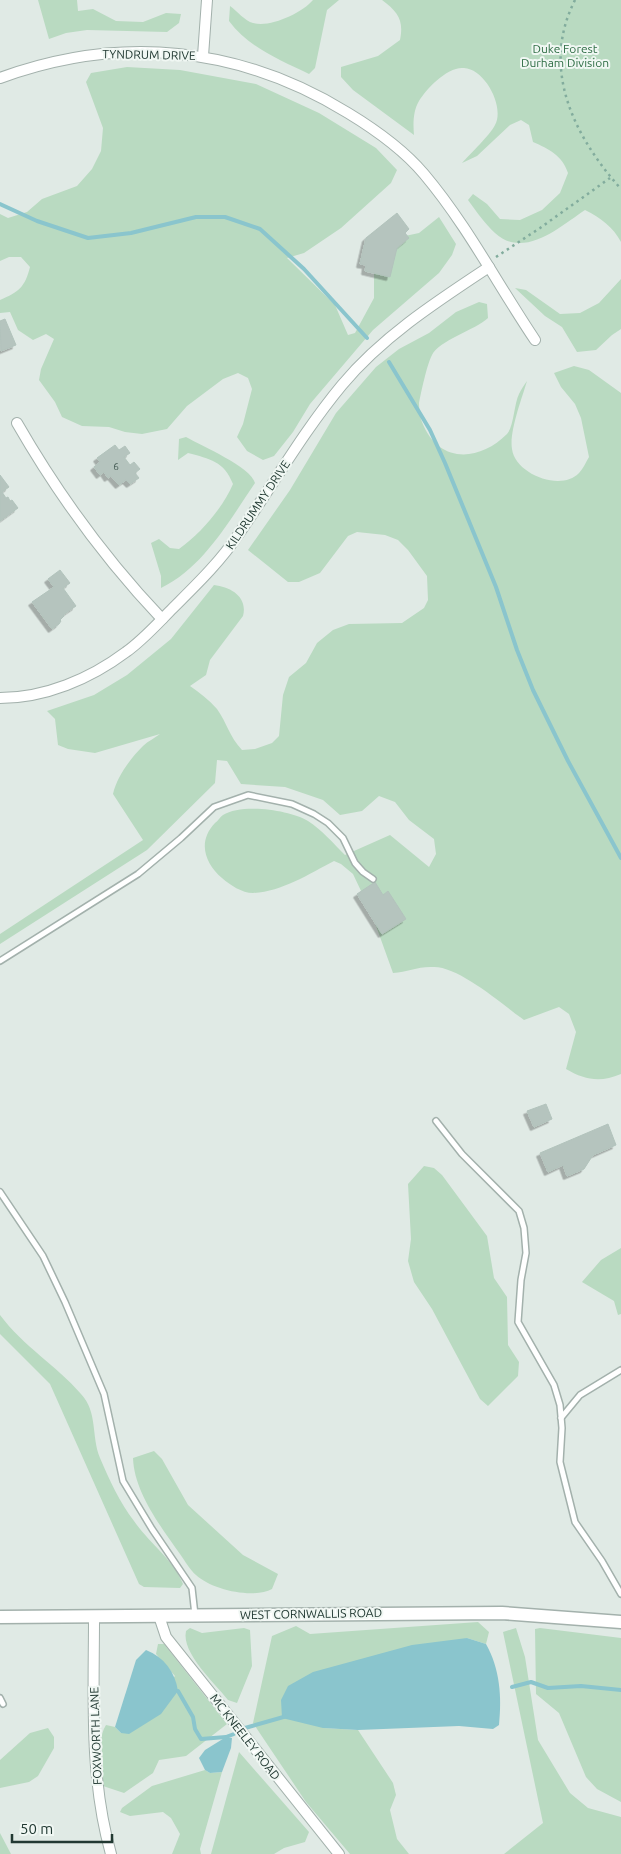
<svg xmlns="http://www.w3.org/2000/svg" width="621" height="1854" viewBox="0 0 621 1854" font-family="Ubuntu,sans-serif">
  <defs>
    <filter id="shadow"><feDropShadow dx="-3.5" dy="3.5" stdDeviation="0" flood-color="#0004"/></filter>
  </defs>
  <rect width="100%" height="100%" fill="#e0eae5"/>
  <g fill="#b9dac1">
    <path d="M38,0H77L78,11L93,9L116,21L143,22L166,13L181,14L179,23L167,32L87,30L66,33L49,39Z"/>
    <path d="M313,0H339L327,10L315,68L309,74C280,60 248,47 229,21L230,6C237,11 245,21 253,23C270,28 302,13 313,0Z"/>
    <path d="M382,0H621V242C613,227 601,218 585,210C561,226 524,260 495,233C485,224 476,211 468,200L473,194L487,204L500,219L520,220L542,210L560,193L568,173C562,155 549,149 533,142L529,125L521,120L510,125L477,156L462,163C470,154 490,135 495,125C505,107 485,69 464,68C448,66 426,89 419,101C413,111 413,124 414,135L353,90L341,77V67L378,56L400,40C404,20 398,12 382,0Z"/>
    <path d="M127,67L180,70L256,84L319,113L376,148L397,170L391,183L341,228L304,253L287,258L335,305L348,335L355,333L374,298V271L405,236L419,233L439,217L456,244L452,255L439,273L373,330L310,404L293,432L274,456L263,460L247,451L237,437L243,424L252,389L248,378L238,373L223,379L187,406L167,429L142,434L125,432L109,427L82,426L62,417L55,402L39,380L41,369L54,339L46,334L33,340L18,330L10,312L0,313V300C19,292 25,287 30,267L21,257H9L0,261V214L8,218L27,212L42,199L77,186L92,169L101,151L103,128L86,82L91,73Z"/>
    <path d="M621,279V329L612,335L596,350L577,352L562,327L545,316L515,288L526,290L560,314L580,313L599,303Z"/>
    <path d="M479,302L487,304L488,318C475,330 438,341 432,355C427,364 421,393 419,403C419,408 420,417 422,422C438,464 479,462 507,434C514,426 514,404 519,394C521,390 524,385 527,381C522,398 509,432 512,449C515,474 561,492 579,473C583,469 586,462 589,457L581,418L575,404L561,387L554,373L574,366L589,370L621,393V1074C600,1083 585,1080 566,1069L576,1032L569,1014L559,1007L524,1020C503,1005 460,967 434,967C418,966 408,972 393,973L371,912L353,874L341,864L334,861C309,874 281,892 253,893C242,893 230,885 222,878C205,863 197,842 215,823C218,821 220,817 223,815C242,803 290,810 308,821C322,830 333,843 345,855L390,835L429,867L436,854L434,839L409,820L395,802L379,796L362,811L340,815L323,800L285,787L241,784L227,761L217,760L215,783L147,850L0,944V934L143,840L113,794C117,776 131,758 143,746C148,741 155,738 160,734L95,753L68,749L58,745L55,719L47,711L94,695L127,675L171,639L214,585C231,587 248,597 243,616L210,660L206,675L190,686C200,693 209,700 217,709C227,723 229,736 242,750L255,749L272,743L279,736L283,695L289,677L306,663L317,643L333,630L349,624L402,623L424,608L428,600L427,576L408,550L398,540L385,535L357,532L348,536L320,573L299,582H288L248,550L290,490L336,413L376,367L399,349L429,333L456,312Z"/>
    <path d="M186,437C202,446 251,467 255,483C229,521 203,568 161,588V576L151,543L159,539L170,548L179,549C201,533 222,509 233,484C224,461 210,459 188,453L178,460L179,439Z"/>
    <path d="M424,1166L434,1168L442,1175L487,1236L494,1278L507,1297L508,1345L519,1362L518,1376L488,1406L480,1399L432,1309L414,1282L408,1261L411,1239L408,1184Z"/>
    <path d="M621,1248V1314L618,1315L614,1301L582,1282L601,1260Z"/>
    <path d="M0,1315C24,1347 56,1365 81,1394C98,1412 91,1436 100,1458C109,1479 120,1503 134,1521C149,1543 173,1559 183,1584L180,1588L144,1587L139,1584L50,1384L0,1334Z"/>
    <path d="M154,1451L162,1459L188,1505L243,1555L278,1574L272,1589C253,1599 212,1590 196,1575C190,1570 185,1561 180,1554C161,1527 134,1492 133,1458Z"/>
    <path d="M478,1622L489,1632L486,1644L467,1638L323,1728L358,1730L393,1783L396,1795L390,1810L397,1839L409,1854H350L306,1802L253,1723L272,1636L296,1626L310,1634Z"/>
    <path d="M190,1628L202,1633L244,1628L250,1630L252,1666L237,1703L228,1700C215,1683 181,1653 186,1631Z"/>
    <path d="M516,1628L525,1657L538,1740L570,1793L588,1808L621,1817V1854H504L543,1823L503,1632Z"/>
    <path d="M540,1628L621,1638V1802L597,1789L586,1777L559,1713L536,1694L535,1629Z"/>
    <path d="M158,1644H164L227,1724L186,1756L159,1760L153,1773L124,1793L100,1785C101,1780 102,1774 103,1769C104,1754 97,1739 106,1725L115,1727L121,1733L175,1676L156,1654Z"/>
    <path d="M48,1728L54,1737V1748L38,1776L29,1782L0,1788V1760L30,1733Z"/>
    <path d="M239,1752L309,1832L305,1842L284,1848L274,1854H211Z"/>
    <path d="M205,1770L210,1773L222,1772L200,1849L201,1854H172L180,1834L171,1818L163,1812L130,1816L120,1812L122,1808L152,1786Z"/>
    <path d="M0,1833L11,1854H0Z"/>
  </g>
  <g fill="#8ac5cd">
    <path d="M467,1638L486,1644C500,1669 502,1697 499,1725L493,1729L459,1726L358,1730L323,1728L282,1718L281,1700L288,1686L313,1672L412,1645Z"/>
    <path d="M146,1650C164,1657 175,1672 178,1691L161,1714L129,1734L121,1733L115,1727L136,1660Z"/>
    <path d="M226,1737L232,1738L231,1748L222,1772L210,1773L205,1770L199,1758L205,1750Z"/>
  </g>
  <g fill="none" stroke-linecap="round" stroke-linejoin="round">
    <g stroke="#8ac5cd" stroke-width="4">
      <path d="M0,204L37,221L88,238L131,233L196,217H225L260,229L304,269L367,338"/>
      <path d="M389,362L430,430L445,463L496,587L517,650L533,690L568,761L621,858"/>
      <path d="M512,1687L531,1682L548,1688L581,1686L621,1690"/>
      <path d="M178,1691L193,1717L195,1729L201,1739L226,1737L234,1734"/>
      <path d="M245,1728L287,1716"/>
    </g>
  </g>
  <g fill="#b5c4be" stroke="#b2c3bc" filter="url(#shadow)">
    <path d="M397,213L409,229L405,233L409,238L397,248L390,277L365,271L366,265L360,264L366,238Z"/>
    <path d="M5,319L16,345L1,351L0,321Z"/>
    <path d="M115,445L119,450L125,446L130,453L124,457L130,465L134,462L140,469L135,473L139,478L130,484L126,480L119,485L111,476L108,478L104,472L100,475L94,467L100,462L97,458Z"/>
    <path d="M0,475L9,487L2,492L6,498L8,497L10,501L12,500L18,508L0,521Z"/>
    <path d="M60,570L70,583L63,588L76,606L63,615L64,616L60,620L61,621L59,624L52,629L32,602L54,587L48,579Z"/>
    <path d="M375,882L383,895L388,891L406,919L382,934L357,894Z"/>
    <path d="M546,1104L552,1119L534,1127L527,1111Z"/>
    <path d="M608,1124L616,1145L593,1155L584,1169L567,1176L563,1165L548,1172L540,1153Z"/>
  </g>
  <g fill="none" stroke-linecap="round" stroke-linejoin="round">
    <defs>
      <g id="service">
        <path d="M0,961L138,874L181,838L214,807L248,795L292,804L314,814L328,823L343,838L355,863L363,872L373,879"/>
        <path d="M436,1121L462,1154L519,1211L524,1228L526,1253L521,1280L518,1322L554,1385L560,1405L562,1428L560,1462L575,1522L602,1561L621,1594"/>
        <path d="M0,1192L43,1256L65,1302L104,1394L123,1481L152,1529L192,1588L195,1615"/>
        <path d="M561,1418L580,1395L621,1370"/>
        <path d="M0,1698L3,1704"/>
      </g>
      <g id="minor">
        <path d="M203,56L207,0"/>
        <path d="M0,78C120,34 239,46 348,113C376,130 403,149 424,174C467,225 498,285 535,340"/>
        <path d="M17,423C59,496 104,558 162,619"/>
        <path d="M0,698C45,698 90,679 126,652C143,640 158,623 173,608C196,585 220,562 238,535C273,485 303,432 342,385C382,337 436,302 489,267"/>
        <path d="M159,1616L166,1637L339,1854"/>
        <path d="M94,1617C94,1696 89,1777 111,1854"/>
      </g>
      <path id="tertiary" d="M0,1617L502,1613L621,1622"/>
    </defs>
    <use href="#service" stroke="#a3b1ac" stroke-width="8"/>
    <use href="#minor" stroke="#a3b1ac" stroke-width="12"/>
    <use href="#tertiary" stroke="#a3b1ac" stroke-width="15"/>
    <g stroke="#82ac9d" stroke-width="2.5" stroke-dasharray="2.5 4" stroke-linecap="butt">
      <path d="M575,0C540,69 574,136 621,189"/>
      <path d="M496,257L540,228L610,178"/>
    </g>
    <use href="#service" stroke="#fff" stroke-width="5"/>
    <use href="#minor" stroke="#fff" stroke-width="10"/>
    <use href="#tertiary" stroke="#fff" stroke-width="12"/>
  </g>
  <g text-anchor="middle" stroke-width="4" stroke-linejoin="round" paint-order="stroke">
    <g font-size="10" fill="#465c55">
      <text x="116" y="470">6</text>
    </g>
    <g font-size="12" fill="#2e6d44" stroke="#f0f7f3">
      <text x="565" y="53">Duke Forest<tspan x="565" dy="14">Durham Division</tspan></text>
    </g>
    <g font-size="12" fill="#213932" stroke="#f0f7f3">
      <text transform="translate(149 55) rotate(1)" y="4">TYNDRUM DRIVE</text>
      <text transform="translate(258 505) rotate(-56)" y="4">KILDRUMMY DRIVE</text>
      <text transform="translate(311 1614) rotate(-1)" y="4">WEST CORNWALLIS ROAD</text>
      <text transform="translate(96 1736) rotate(-92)" y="4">FOXWORTH LANE</text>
      <text transform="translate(245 1737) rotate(52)" y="4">MC KNEELEY ROAD</text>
    </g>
  </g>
  <path d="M12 1834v8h100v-8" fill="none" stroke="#213932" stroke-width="2.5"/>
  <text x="20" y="1834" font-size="15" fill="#213932" stroke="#f0f7f3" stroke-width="4" paint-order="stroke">50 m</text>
</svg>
